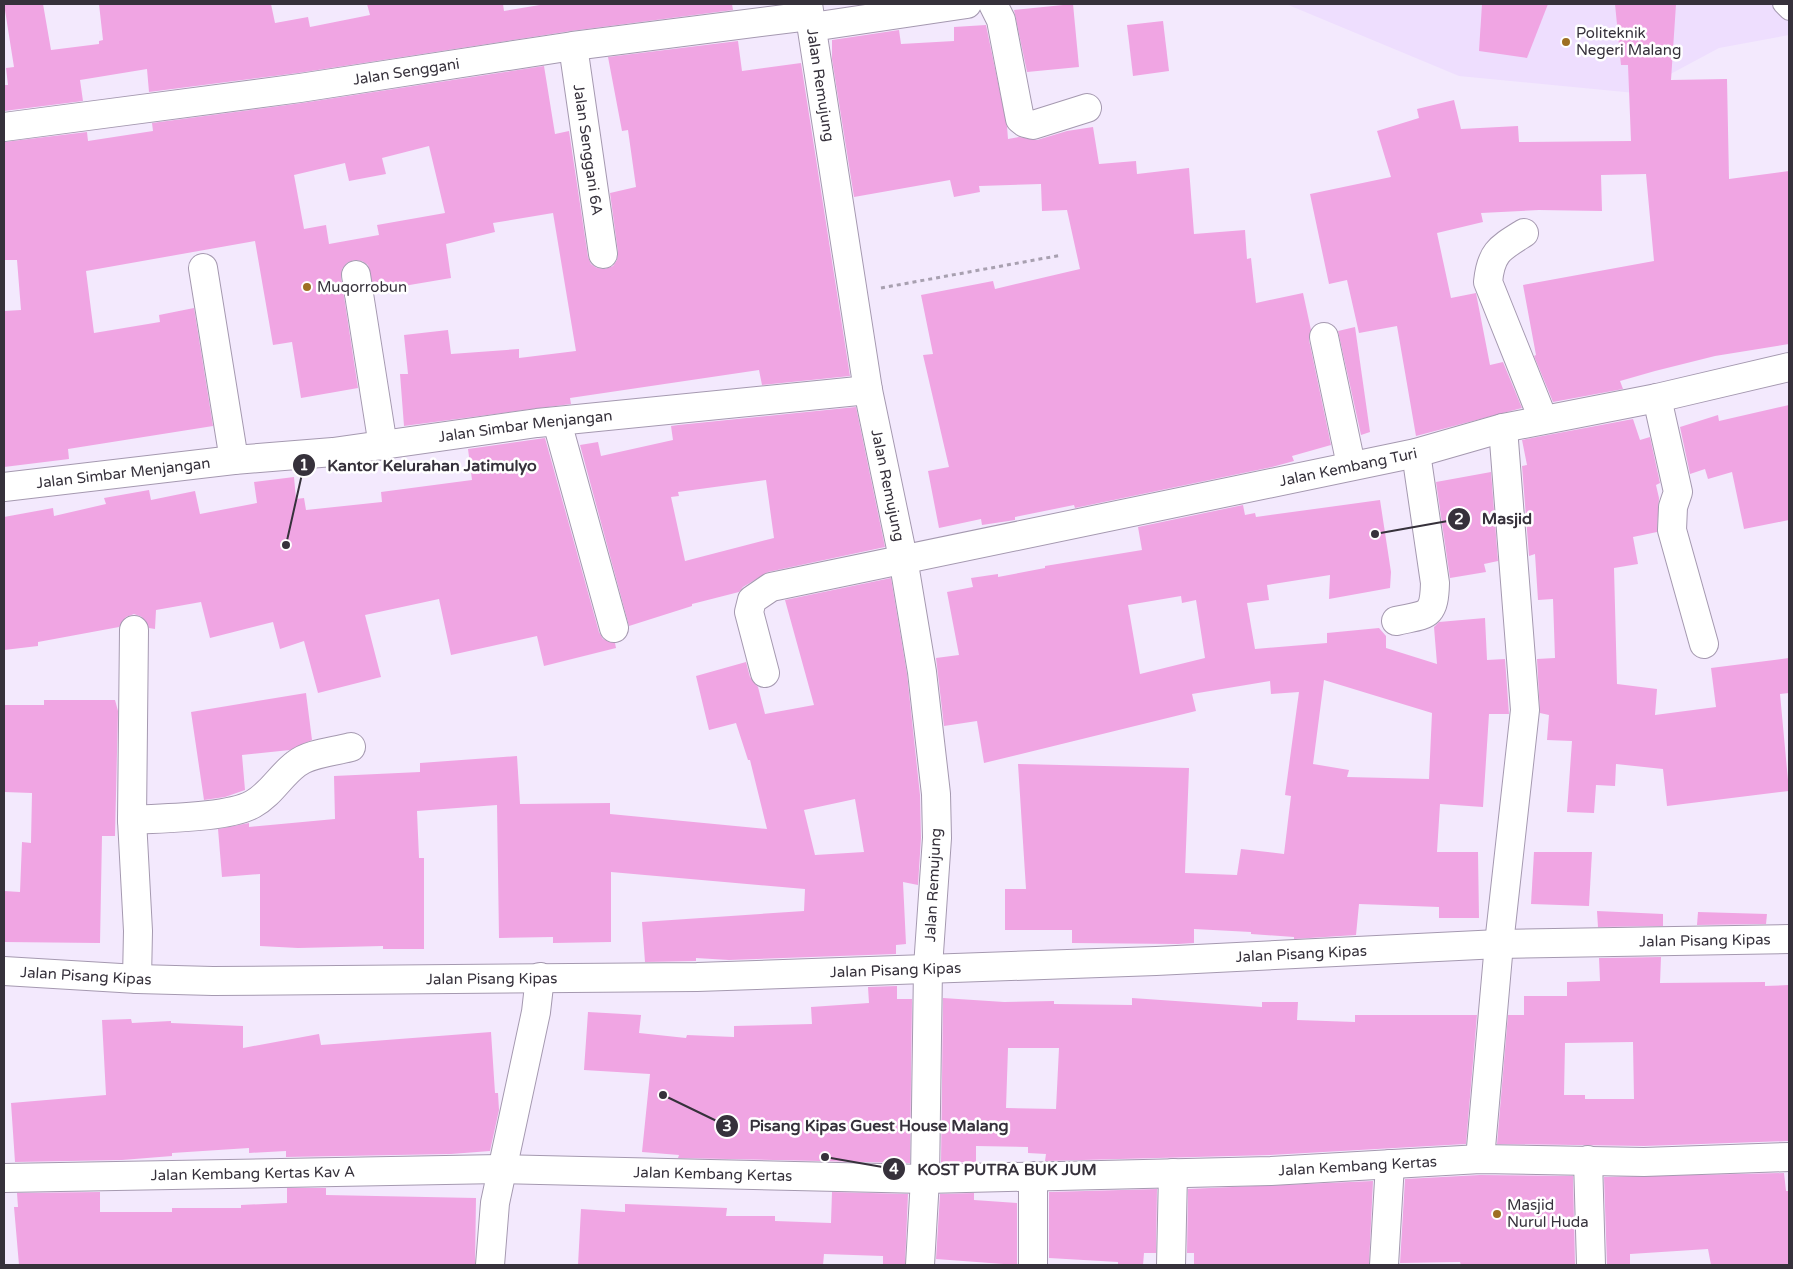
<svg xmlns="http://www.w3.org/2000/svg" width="1793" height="1269" viewBox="0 0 1793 1269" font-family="'Varela Round',sans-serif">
  <rect width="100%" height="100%" fill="#f3e9fd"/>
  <path fill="#eedefe" d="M1286,4H1789V35L1719,48L1635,93L1459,76Z"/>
  <g fill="#f0a5e3" fill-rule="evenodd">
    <path d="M4,4H43L51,50L99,44V41L103,40L99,4H271L275,23L308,17L310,27L370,15L367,4H503L504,11L546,4H732L733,10L571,31L298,73L149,92L147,69L80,80L83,101L4,111V85H8L6,68L14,67Z"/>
    <path d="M1073,4L1079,67L1027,72L1014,10Z"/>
    <path d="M1482,4H1548L1527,58L1479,51Z"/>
    <path d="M1615,4H1676L1671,80L1727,79L1729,179L1789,171V344L1715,356L1655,371L1620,381L1623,389L1553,402L1534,356L1536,355L1523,285L1654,261L1646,174L1601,175L1602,211L1539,210L1481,213L1483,222L1437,233L1451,298L1476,293L1490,365L1503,362L1522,408L1416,436L1397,326L1359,333L1347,280L1329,284L1310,194L1391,177L1377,131L1419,118L1417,109L1454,100L1461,129L1518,126L1519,142L1631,141L1628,65H1621Z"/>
    <path d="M1163,21L1169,71L1133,76L1127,25Z"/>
    <path d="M986,25L1007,126L1008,139L1019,137L1037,140L1067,131L1093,127L1099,164L1136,161L1137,174L1189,168L1194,234L1245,230L1247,259L1251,258L1256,303L1303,293L1311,330L1309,340L1331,445L1292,456L1294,461L1272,467L1075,508L1074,505L1015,517V520L982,525L981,519L939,528L928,471L949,467L923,355L933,354L921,295L993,281L995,289L1080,269L1067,210L1042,211L1041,184L979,186L980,192L954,197L950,180L854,197L832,59V40L899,30L901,44L954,41V27Z"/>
    <path d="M738,41L742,71L801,63L850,376L762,385L759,370L570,398L571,404L404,426L400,374H408L404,335L448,330L451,354L519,349V358L576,351L553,213L493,223L495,232L446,244L451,278L374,291L368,265L362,261L354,260L347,263L342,269L341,277L358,388L301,398L292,342L273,345L255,241L86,271L94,333L160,322L159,315L194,308L213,426L68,449L69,459L4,467V311L21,310L17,260H4V142L87,132L88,141L153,131L152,123L302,103L544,66L555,134L569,131L588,257L591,264L597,268L605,269L613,266L617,260L618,252L610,193L636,187L628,130L622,131L608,57ZM429,146L445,213L377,225L379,235L329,244L326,225L304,229L294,175L345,163L349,181L386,174L382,158Z"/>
    <path d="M1355,327L1370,432L1361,435L1338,331Z"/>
    <path d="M1789,405V520L1744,529L1732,472L1708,479L1705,469L1690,474L1680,427L1718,415L1719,421Z"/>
    <path d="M856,407L885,547L768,572L743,587L739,592L692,604V606L629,626L580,445L598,442L601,456L673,440L671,426L678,425ZM766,480L774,538L685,561L671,497L679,496L678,492Z"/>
    <path d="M1633,419L1640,440L1650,437L1660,483L1656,485L1659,498L1657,532L1633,537L1638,564L1614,568L1617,684L1657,689L1655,715L1716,707L1711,668L1789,658V693L1780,694L1789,791L1667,806L1663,769L1616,764L1615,786L1596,785L1594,813L1567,812L1572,741L1547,740L1549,715L1540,713L1537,659L1555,658L1553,599L1538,600L1535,554L1529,556L1522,466L1527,465L1522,440Z"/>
    <path d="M545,438L599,632L603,639L615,643L616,648L544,666L537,636L451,655L439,599L365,615L381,677L318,693L304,641L280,649L273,622L210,638L201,602L156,610L155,629L149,628L142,617L134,614L126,617L119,627L38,642V646L4,650V517L53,508L54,516L106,504L104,498L149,490L151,500L195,491L200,514L257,503L254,482L294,477L296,499L304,498L306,510L382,502L381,492L472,480L468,449Z"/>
    <path d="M1491,472L1498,561L1484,564L1486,572L1450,578L1436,482Z"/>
    <path d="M1380,500L1391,572L1390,588L1329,599L1330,575L1267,585L1269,600L1247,603L1255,649L1327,643V633L1379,628L1386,636V648L1437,664L1434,627L1439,622L1485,618L1487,660L1505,659L1509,714H1489L1483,807L1440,804L1437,852H1478L1479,918H1439V907L1359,904L1356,935L1294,939V937L1251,934V932L1194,929V943L1178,944L1072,943V930H1005V889H1026L1018,764L1189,768L1185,873L1237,875L1241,849L1284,854L1291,796L1285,795L1299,692L1271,694L1270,681L1192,694L1196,711L984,763L977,721L944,726L936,658L959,655L947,592L973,587L971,578L998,574V577L1045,568V566L1142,550L1138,527L1243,505L1245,515L1255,513L1256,517ZM1181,596L1182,603L1196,600L1205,658L1140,674L1128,605ZM1324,680L1432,713L1429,779L1347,777L1349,770L1313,764Z"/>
    <path d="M891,578L907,674L920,795L921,838L918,885L903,882L906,944L896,945V954L729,960L696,958V961L645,962L642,922L804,911L805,889L611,872V942L553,943V937L499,938L497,805L417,811L419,858H424V949H383V946L298,948L260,946V874L222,877L218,829L249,823V827L335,819L334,776L420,772V763L517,756L520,804L610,803V814L767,829L750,760H748L736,723L709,730L696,676L746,662L750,677L758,687L765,714L814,705L785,600ZM855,799L864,852L815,855L804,810Z"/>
    <path d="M306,693L312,740L290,750L242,755L245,790L225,797L204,800L191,712Z"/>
    <path d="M44,700H115L118,711L115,836H102L100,943L4,942V891L20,892L22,842L31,843L32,793L4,792V705H44Z"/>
    <path d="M1534,852H1592L1589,906L1531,904Z"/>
    <path d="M1597,911L1663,914V926L1598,927Z"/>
    <path d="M1698,912L1767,914L1766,924L1697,925Z"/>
    <path d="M1661,957L1660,983L1765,982V986L1789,985V1141L1644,1146L1497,1144L1508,1015H1524V996H1567V982L1600,981L1599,958ZM1633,1042L1634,1099H1585V1095H1564L1565,1043Z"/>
    <path d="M897,986V999H912L910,1163L678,1158L679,1155L642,1152L650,1074L584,1070L588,1012L641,1015L639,1033L686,1038L687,1035L734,1037V1026L812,1024L811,1007L869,1003L868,987Z"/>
    <path d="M943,998L1004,1002L1054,1001V1004L1132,1005V998L1262,1007V1002H1298L1297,1020L1355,1022V1015H1477L1466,1144L1270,1155L1045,1161L1046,1154L1028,1153V1147L976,1146V1162L941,1163ZM1008,1048H1059L1056,1109L1006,1108Z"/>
    <path d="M131,1019L132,1023L171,1021V1023L243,1026V1048L319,1034L321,1045L491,1032L495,1093H498L499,1110L490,1151L451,1154L286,1157V1151L249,1153V1148L172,1153V1156L122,1160L15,1162L11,1103L106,1095L102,1020Z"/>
    <path d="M1784,1173L1786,1191H1789V1265H1711L1708,1249L1630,1254V1265H1607L1604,1177Z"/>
    <path d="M1480,1175L1573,1176L1575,1265H1461L1460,1262L1400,1263L1405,1179Z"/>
    <path d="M1373,1181L1369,1265H1194V1253H1187L1188,1189Z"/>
    <path d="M287,1188H326V1195L476,1198L475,1265H19L14,1207H18L17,1193L100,1192V1212H172V1208H241V1205L287,1203Z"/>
    <path d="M1157,1189L1156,1253H1144L1143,1265H1118V1262L1049,1258V1192Z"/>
    <path d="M832,1192L908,1194L905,1265H883V1256L824,1254L823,1265H578L581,1209L625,1212V1204L727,1208L726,1216H775V1221L831,1223Z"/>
    <path d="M974,1193V1200L1017,1203V1265L936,1259L940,1194Z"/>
  </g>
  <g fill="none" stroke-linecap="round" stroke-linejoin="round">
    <defs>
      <path id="service" d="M1782,4L1789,11"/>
      <g id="minor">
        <path id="s1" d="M808,4L868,390L903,558L922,672L936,794L937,838L928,967L925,1179L920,1265"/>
        <path d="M993,4L1001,20L1020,119L1025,123L1033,125L1087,108"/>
        <path d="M812,27L967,4"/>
        <path id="s2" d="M573,46L603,254"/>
        <path id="s3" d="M4,127L300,88L573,46L809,16"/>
        <path d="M1524,233C1500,248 1491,252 1488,282L1543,419"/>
        <path d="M203,268L234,460"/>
        <path d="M356,275L383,446"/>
        <path d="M1324,337L1351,465"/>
        <path d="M1657,398L1678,492L1673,507L1672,530L1704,644"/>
        <path d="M557,422L614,628"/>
        <path id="s4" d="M4,487L234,460L333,452L537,423L868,390"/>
        <path d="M1396,621C1427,614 1434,618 1435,583L1416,453"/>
        <path d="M134,630L132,820L138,931L137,979"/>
        <path id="s5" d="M765,673L749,612L752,600L771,587L1416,453L1503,428L1657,398L1789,367"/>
        <path d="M132,820C162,818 228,818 253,804C271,794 280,776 296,764C310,753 333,752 351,747"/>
        <path d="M1480,1159L1499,944L1525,710L1503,428"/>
        <path d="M1588,1160L1591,1265"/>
        <path id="s6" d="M4,1178L500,1169L925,1179L1271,1171L1480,1159L1644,1162L1789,1157"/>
        <path d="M490,1265L495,1203L536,1012L540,977"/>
        <path d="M1033,1265V1176"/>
        <path d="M1171,1265L1173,1173"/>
        <path d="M1384,1265L1390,1164"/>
      </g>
      <g id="tertiary">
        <path id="s7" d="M4,971L137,979L213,981L697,977L1156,961L1499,944L1789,939"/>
      </g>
    </defs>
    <use href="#service" stroke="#a599b0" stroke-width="20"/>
    <use href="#minor" stroke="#a599b0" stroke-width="30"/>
    <use href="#tertiary" stroke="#a599b0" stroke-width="30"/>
    <path stroke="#a8a0b0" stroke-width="3" stroke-dasharray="4 4" stroke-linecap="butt" d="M881,288L1062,255"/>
    <use href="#service" stroke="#fff" stroke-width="18"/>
    <use href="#minor" stroke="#fff" stroke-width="28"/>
    <use href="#tertiary" stroke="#fff" stroke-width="28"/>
  </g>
  <g fill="#9e6f22" stroke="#fff" stroke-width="2">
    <circle cx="1566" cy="42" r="5"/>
    <circle cx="307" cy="287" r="5"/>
    <circle cx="1497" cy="1214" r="5"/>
  </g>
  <g text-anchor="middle" stroke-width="5" stroke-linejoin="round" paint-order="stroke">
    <g font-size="15" fill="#36313b" stroke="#fff" text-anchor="start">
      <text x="1576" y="38">Politeknik<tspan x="1576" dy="17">Negeri Malang</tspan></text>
      <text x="317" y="292">Muqorrobun</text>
      <text x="1507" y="1210">Masjid<tspan x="1507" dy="17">Nurul Huda</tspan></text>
    </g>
    <g font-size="15" fill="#36313b" stroke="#fff">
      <text dy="5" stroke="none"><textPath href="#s3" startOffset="406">Jalan Senggani</textPath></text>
      <text dy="5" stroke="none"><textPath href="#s1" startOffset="82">Jalan Remujung</textPath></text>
      <text dy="5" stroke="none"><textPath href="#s2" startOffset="105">Jalan Senggani 6A</textPath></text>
      <text dy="5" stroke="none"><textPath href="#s4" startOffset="525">Jalan Simbar Menjangan</textPath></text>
      <text dy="5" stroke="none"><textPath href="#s5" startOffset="688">Jalan Kembang Turi</textPath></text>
      <text dy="5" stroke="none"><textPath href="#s4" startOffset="120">Jalan Simbar Menjangan</textPath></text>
      <text dy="5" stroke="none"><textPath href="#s1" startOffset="488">Jalan Remujung</textPath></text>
      <text transform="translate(933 885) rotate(-87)" y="5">Jalan Remujung</text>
      <text dy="5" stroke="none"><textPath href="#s7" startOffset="1702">Jalan Pisang Kipas</textPath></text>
      <text dy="5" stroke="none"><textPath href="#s7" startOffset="1298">Jalan Pisang Kipas</textPath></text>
      <text dy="5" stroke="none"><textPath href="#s7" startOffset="892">Jalan Pisang Kipas</textPath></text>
      <text dy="5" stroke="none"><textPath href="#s7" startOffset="82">Jalan Pisang Kipas</textPath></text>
      <text dy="5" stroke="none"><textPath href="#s7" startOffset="488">Jalan Pisang Kipas</textPath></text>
      <text dy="5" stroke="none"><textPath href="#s6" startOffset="1354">Jalan Kembang Kertas</textPath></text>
      <text dy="5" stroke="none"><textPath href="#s6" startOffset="249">Jalan Kembang Kertas Kav A</textPath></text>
      <text dy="5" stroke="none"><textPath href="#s6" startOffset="709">Jalan Kembang Kertas</textPath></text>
    </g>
  </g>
  <path fill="none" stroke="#36313b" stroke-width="2" d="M286 545L304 465M1375 534L1459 519M663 1095L727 1126M825 1157L894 1169"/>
  <g fill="#36313b" stroke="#fff" stroke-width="2">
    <circle cx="286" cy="545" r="5"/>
    <circle cx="1375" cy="534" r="5"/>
    <circle cx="663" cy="1095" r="5"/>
    <circle cx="825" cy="1157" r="5"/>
    <circle cx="304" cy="465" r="12"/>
    <circle cx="1459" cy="519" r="12"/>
    <circle cx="727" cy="1126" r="12"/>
    <circle cx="894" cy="1169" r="12"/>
  </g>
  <g font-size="15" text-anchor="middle" font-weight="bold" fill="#fff">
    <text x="304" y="470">1</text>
    <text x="1459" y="524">2</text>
    <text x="727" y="1131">3</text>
    <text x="894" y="1174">4</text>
  </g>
  <g font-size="16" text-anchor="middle" font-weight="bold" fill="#36313b" stroke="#fff" stroke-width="5" stroke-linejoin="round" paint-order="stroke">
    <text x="432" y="471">Kantor Kelurahan Jatimulyo</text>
    <text x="1507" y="524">Masjid</text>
    <text x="879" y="1131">Pisang Kipas Guest House Malang</text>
    <text x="1007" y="1175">KOST PUTRA BUK JUM</text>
  </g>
  <rect width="1793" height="1269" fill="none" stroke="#36313b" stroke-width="10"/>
</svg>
